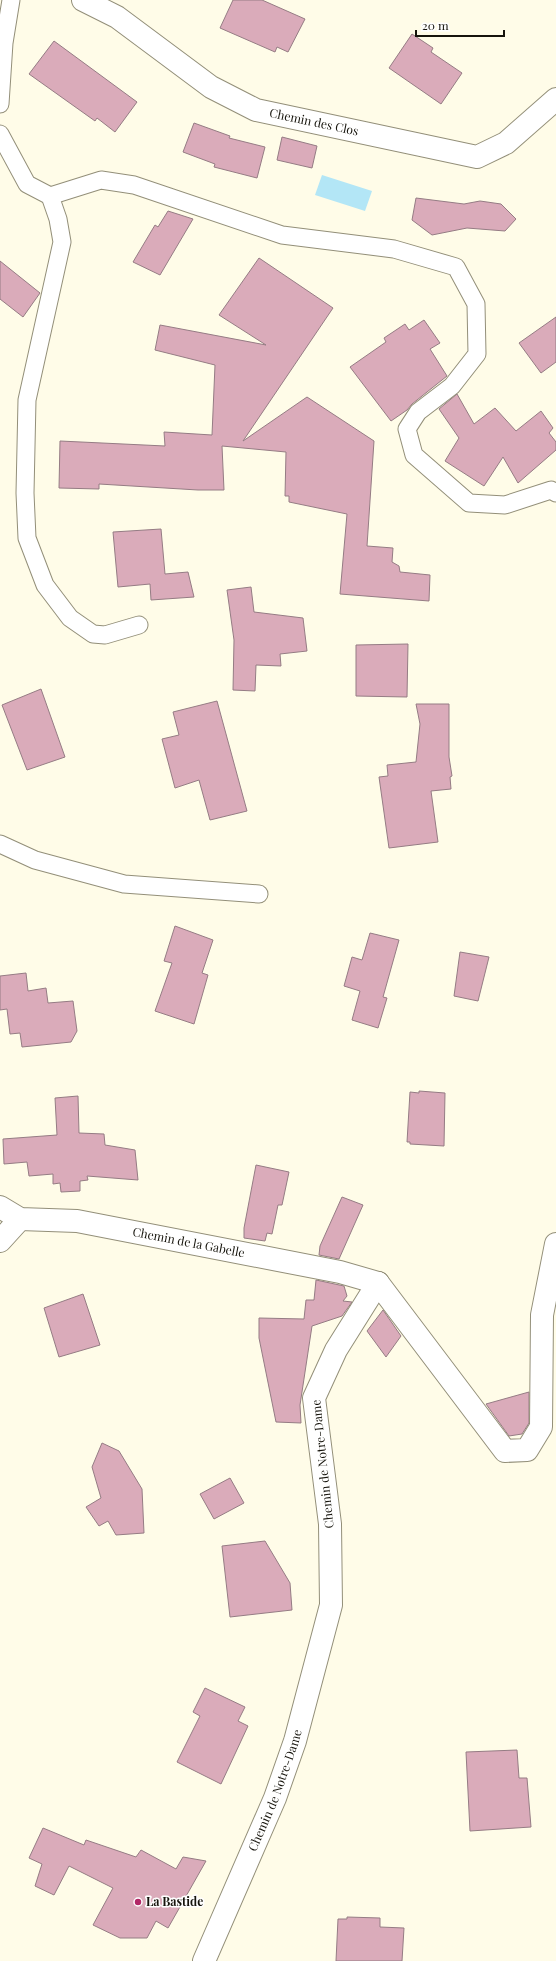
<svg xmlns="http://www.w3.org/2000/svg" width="556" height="1961" viewBox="0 0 556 1961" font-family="'Playfair Display',serif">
  <rect width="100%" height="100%" fill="#fffce8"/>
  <path fill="#b3e6f6" d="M322,175L372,191L365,211L315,195Z"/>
  <g fill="#daabba" stroke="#957c84">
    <path d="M233,0H262L305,19L288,52L277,47L275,52L220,28Z"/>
    <path d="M412,34L433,48L431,52L462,73L441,104L389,68Z"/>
    <path d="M54,41L137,102L115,132L97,118L95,121L29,74Z"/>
    <path d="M194,123L230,136L229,138L265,147L257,178L214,167L215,164L183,152Z"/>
    <path d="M282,137L317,146L312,168L277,160Z"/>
    <path d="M416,198L464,204L480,201L501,204L516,219L505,231L467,228L432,235L412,220Z"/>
    <path d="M168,211L193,219L160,275L133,262L155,225L158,227Z"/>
    <path d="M259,258L333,308L243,441L307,397L374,441L367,546L393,548L392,562L399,566L400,572L430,575L429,601L340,594L347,514L289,502V496H285L286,452L222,446L224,490H198L99,484V489L59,488L60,441L165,446L164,432L212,435L215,365L155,350L160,325L266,345L219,315Z"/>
    <path d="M0,261L40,293L23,317L0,299Z"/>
    <path d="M556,317V362L541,373L519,343Z"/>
    <path d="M424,320L440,343L430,349L447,376L412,404L407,410L391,421L350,367L386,342L384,338L405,324L409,330Z"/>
    <path d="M457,394L474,424L495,408L516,431L541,411L553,428L549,433L556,442V450L518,483L503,457L484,486L445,461L459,438L439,409Z"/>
    <path d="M161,529L165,574L188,572L194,597L151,600L150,584L118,587L113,532Z"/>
    <path d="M251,587L254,612L303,618L307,651L280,654L281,666L256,665L255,691L233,690L234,640L227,590Z"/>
    <path d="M408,644L407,697L356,696V645Z"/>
    <path d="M41,689L65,757L27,770L2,705Z"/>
    <path d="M217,701L247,811L210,820L199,780L175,788L162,739L179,735L173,712Z"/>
    <path d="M416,704H449V757L452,776L450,777L451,789L431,791L438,842L389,848L379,777L388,776L387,765L416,762L420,724Z"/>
    <path d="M175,926L213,940L202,973L208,975L194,1024L155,1011L172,963L164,961Z"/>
    <path d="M370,933L399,940L383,997L387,998L378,1028L352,1020L360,991L344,986L352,957L362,960Z"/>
    <path d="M460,952L489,957L478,1001L454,996Z"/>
    <path d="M26,973L28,991L46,988L48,1003L73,1001L77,1031L71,1042L22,1047L20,1033L10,1034L7,1009L0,1010V976Z"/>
    <path d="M419,1091L445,1093L444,1146L410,1144V1142H407L410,1092L419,1093Z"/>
    <path d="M78,1096L79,1133L104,1134L105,1145L135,1150L138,1180L87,1176L88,1180L80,1181V1191L61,1192L60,1183L53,1184V1174L29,1176L27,1162L4,1164L3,1139L57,1135L55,1098Z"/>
    <path d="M256,1165L289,1172L282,1205H278L272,1234L267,1233L265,1241L244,1238V1228Z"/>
    <path d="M342,1197L363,1205L339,1259L319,1255L320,1246Z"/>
    <path d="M316,1280L344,1286L347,1296L343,1301L352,1302L342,1316L312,1326L300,1405L301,1423L276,1422L259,1338V1318L304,1319L306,1300H314Z"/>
    <path d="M83,1294L100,1345L59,1357L44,1308Z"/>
    <path d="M383,1310L401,1336L386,1357L367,1331Z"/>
    <path d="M529,1392V1423L522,1434L509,1436L486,1404Z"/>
    <path d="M102,1443L119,1451L142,1489L144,1533L116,1535L108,1521L99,1526L86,1507L101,1498L92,1467Z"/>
    <path d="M230,1478L244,1503L214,1519L200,1494Z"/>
    <path d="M265,1541L290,1583L292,1610L230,1617L222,1546Z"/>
    <path d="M205,1688L245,1707L238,1721L248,1726L221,1784L177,1762L200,1716L193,1712Z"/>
    <path d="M517,1750L519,1778H527L531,1827L470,1831L466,1752Z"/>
    <path d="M43,1828L84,1845L86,1840L136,1857L141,1850L176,1869L183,1857L206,1861L168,1928L156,1921L147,1938H120L93,1925L113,1888L69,1866L54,1895L35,1886L42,1864L29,1858Z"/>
    <path d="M347,1917L380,1918V1927L404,1928L402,1961H336L338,1919H347Z"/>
  </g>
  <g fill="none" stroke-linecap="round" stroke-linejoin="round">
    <defs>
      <g id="service">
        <path d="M0,104L4,43L11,0"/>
        <path d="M0,134L27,184L50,196L101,180L134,185L282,235L394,249L456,267L476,304L477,354L452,386L418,412L407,429L414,455L469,503L505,505L551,490L556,493"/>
        <path d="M50,196L58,219L62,242L27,400L25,493L27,538L45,585L70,618L93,634L105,635L139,625"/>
        <path d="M0,844L35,860L124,884L259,894"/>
      </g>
      <g id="minor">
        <path id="s1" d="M83,0L117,17L211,87L256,110L477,157L506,143L556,99"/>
        <path id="s2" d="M0,1207L20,1219L77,1221L340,1272L378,1283"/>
        <path d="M0,1241L20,1219"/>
        <path d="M378,1283L505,1451L527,1450L541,1427L542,1315L556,1244"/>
        <path id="s3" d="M204,1961L275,1798L295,1741L331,1605L330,1524L314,1398L336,1350L378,1283"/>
      </g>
    </defs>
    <use href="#service" stroke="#938f79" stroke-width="19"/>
    <use href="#minor" stroke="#938f79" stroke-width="24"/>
    <use href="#service" stroke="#fff" stroke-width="17"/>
    <use href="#minor" stroke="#fff" stroke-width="22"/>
  </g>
  <circle fill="#b22867" stroke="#fff" stroke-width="1.5" cx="138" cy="1902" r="4"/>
  <g text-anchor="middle" stroke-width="3" stroke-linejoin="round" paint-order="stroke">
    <g font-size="12" fill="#16140c" stroke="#fff">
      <text dy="4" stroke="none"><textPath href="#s1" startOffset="265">Chemin des Clos</textPath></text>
      <text dy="4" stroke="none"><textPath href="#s2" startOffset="194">Chemin de la Gabelle</textPath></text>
      <text transform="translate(323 1464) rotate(-96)" y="4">Chemin de Notre-Dame</text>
      <text dy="4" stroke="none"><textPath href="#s3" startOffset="185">Chemin de Notre-Dame</textPath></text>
    </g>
    <g font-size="12" font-weight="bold" fill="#16140c" stroke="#fff" text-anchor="start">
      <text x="146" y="1906">La Bastide</text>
    </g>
  </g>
  <path d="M416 30v6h88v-6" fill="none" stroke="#16140c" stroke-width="2"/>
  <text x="422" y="30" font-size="12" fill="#16140c" stroke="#ffffff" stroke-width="3" paint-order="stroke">20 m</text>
</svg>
